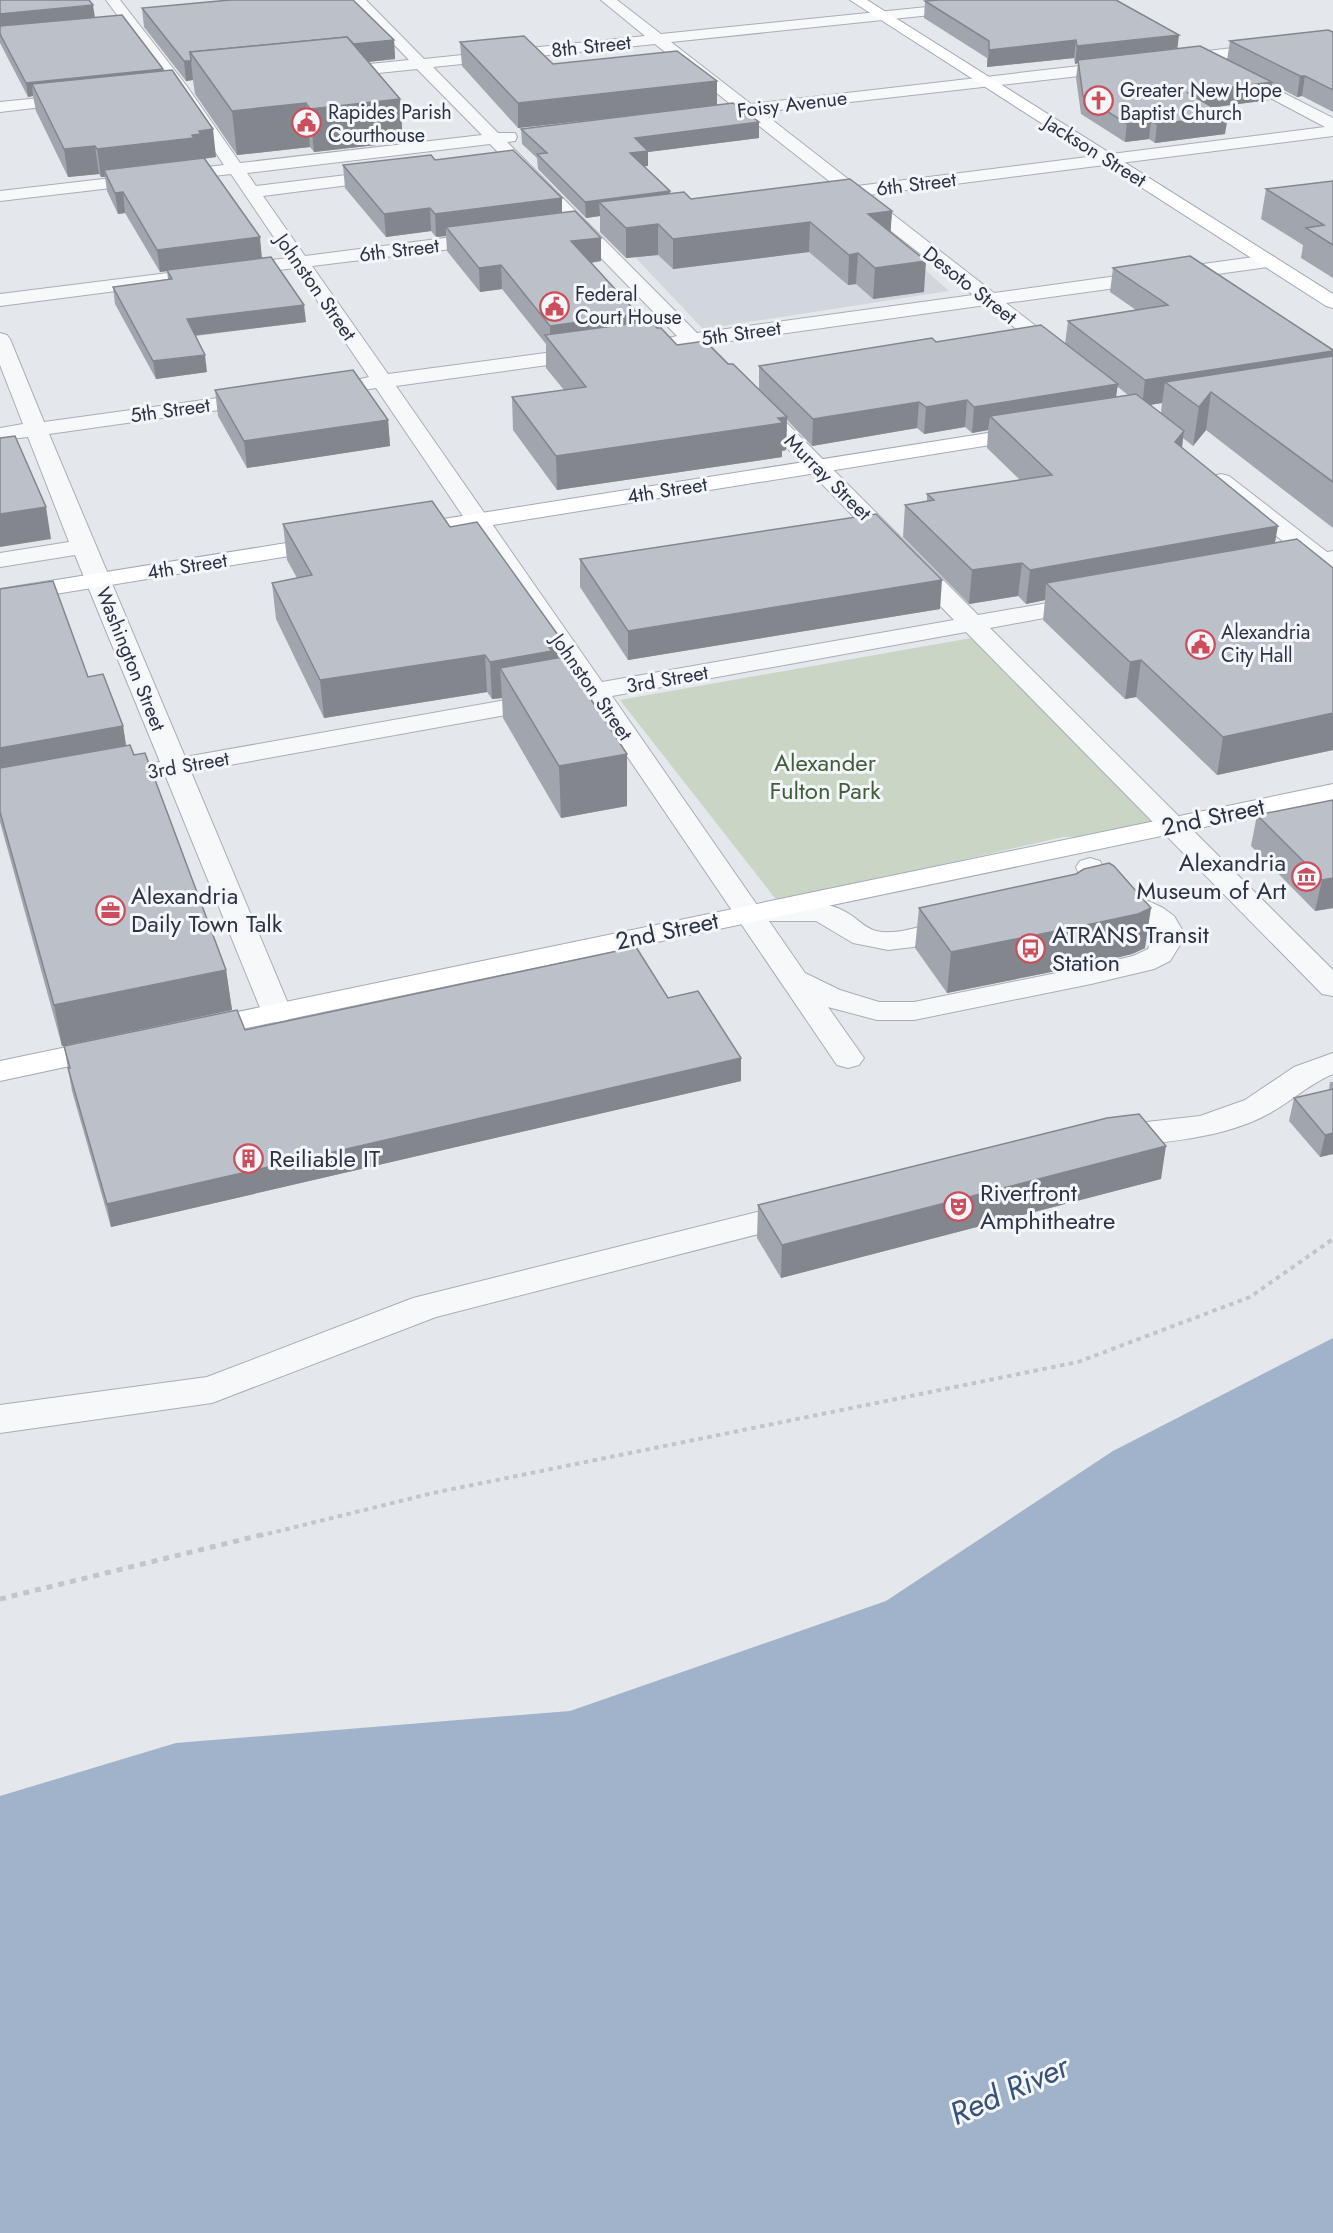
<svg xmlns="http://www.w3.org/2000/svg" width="1333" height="2233" viewBox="0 0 1333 2233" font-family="Jost,sans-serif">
  <rect width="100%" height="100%" fill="#e4e7eb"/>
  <path fill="#d2d6dd" d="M849,203L949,291L703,329L615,236Z"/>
  <path fill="#c9d5c5" d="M977,637L1164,824L1106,836L1063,837L778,902L620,700Z"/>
  <path fill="#a0b3ca" d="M1333,1338V2233H0V1796L176,1743L570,1711L886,1601L1113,1451Z"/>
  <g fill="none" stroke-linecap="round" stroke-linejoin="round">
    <defs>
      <g id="minor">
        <path d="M106,0H120L186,85L240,163L482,135L417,69L330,78L324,76L322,73L330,68L409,60L351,0H366L424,59L645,36L601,0H617L661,34L996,0H1045L1038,4L671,42L751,104L1123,61L1131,66L1123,71L762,112L857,186L1325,127L1225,74L1223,71L1225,68L1231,66L1333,118V136L868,195L994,293L1268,255L1275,257L1277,261L1275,265L1268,267L1006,303L1067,350L1070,354L1067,358H1053L986,305L708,344L978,615L1088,596L1097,598L1100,603L1097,608L990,628L1333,970V996L1322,994L966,632L612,696L757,905C784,900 819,898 844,911C855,916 864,928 876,931C908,938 941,913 972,921L976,927L972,933L913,947L888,950L853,943L816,921H769L805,973L840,990L879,1002H914L1091,966L1133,956L1148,949L1154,933C1137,902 1092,913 1076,867L1080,861L1090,858L1100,861L1108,877L1121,888L1163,908L1174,916L1184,933L1183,940L1170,961L1154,969L1091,984L914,1020H877L828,1007L864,1058L859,1065L848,1068L837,1065L589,700L191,772L292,1013L287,1020L276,1022L265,1020L166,777L108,787L98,785L94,779L98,773L160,762L75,555L0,567V553L69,542L28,437L0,440V428L23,424L0,365V333L7,335L10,339L44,422L261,392L268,394L272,398L268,402L261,404L49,434L185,757L579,687L376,388L363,390L356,388L353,384L356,380L369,377L295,268L0,306V294L288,258L231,174L0,201V191L224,165L174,91ZM655,44L733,106L691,112L689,115L691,118L697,120L744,114L838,188L814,192L811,196L814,200L820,201L849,198L973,295L697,333L507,142L515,141L517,137L515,133H498L433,67ZM490,144L677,336L668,338L665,342L668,346H688L954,620L602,682L396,386L591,359L598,357L601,353L598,349L591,347L388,374L312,266L492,244L498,242L501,238L498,234L492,232L305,256L263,196L388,180L394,179L397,175L394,171L388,170L256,186L247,173Z"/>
        <path d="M1333,36V46L1174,65L1166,60L1174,55Z"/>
        <path d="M79,94L87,99L85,102L0,112V102Z"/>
        <path d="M1221,474L1229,476L1327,552L1333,551V574L1323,572L1317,568L1280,575L1272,573L1268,568L1272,563L1303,557L1213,486L1210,481L1213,476Z"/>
        <path d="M1333,1053V1074C1309,1084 1292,1101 1270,1113C1224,1139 1162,1142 1111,1148L1099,1144L1094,1137L1099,1130L1111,1126L1200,1116L1245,1100L1294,1067Z"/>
        <path d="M801,1201L813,1204L818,1212L813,1220L436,1317L212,1403L0,1433V1405L207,1377L413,1298Z"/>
      </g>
      <g id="major">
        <path d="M850,0H867L1333,294V308L1326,306Z"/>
        <path d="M1032,426L1040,427L1043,432L1040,437L405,539L397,537L393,532L397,527L405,525Z"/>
        <path d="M330,536L338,538L342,543L338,548L0,603V589Z"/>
        <path d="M1333,784V800L199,1038L188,1036L183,1029L188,1022L199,1020Z"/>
        <path d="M110,1038L121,1041L126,1048L121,1055L0,1081V1061Z"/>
      </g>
    </defs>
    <use href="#minor" stroke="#a9adb6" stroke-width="2"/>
    <use href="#major" stroke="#a3aab7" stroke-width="2"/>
    <path stroke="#c2c5cb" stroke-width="4" stroke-dasharray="4.5 4.5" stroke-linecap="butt" d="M259,1536L433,1493L1078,1362L1250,1297L1333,1239"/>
    <path stroke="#c2c5cb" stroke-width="5" stroke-dasharray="6 6" stroke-linecap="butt" d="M0,1599L265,1534"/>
    <use href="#minor" fill="#f7f8fa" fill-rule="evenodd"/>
    <use href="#major" fill="#fff" fill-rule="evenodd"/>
  </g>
  <g fill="#a1a5ad" fill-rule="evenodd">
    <path d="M0,0L94,17L163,69L216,157L204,159L262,258L306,322L195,336L207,372L156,379L115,304L113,287L168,279L167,271L160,272L125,213L118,214L107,191L105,177H101L99,174L68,177L36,111L33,96L28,97L0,43Z"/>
    <path d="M933,0H1116L1177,49L1227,60L1230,41L1333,32V112L1302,96L1297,97L1272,84L1269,100L1213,107L1225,134L1155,143L1149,139L1125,142L1081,114L1076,78L1078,63L1075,64L1074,58L987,67V58L924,18L925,1L934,0Z"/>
    <path d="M142,8L394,40L395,59L369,62L400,99L403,142L314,152L310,147L237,155L195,94L193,80L186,81L144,27Z"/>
    <path d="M460,42L553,64L717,81V105L759,138L648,152V166H644L670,191V193L691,199L892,211L890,232L924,292L873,299L856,284L848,285L809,252L673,269L658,255L626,258L600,232V216L586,218L538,169L537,158L522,144L521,129L607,118L518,128L462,66Z"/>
    <path d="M435,160L562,198V213L601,261L591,263L638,323L657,328L677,345L728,364L759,389V366L936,342L1065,344L1068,321L1136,310L1110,292L1113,268L1333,350V528L1206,430L1193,446L1183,438L1182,448L1275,543L1333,568V750L1217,775L1136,697L1125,699L1043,620L1045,600L1026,604L1018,596L969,604L903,537L905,505L927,501V494L1020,480L987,448L988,430L972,433L965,427L924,434L917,428L812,446L787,420L786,450L782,451V457L557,490L513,430L512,397L564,390L546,368V344L502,289L480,292L447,251L446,236L436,237L431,231L386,237L345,188L343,165ZM1117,387H1118L1128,395L1116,397ZM1162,403L1161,413L1150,405Z"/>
    <path d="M1333,181V278L1301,258L1303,245L1261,219L1266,189Z"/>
    <path d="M215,390L388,420L390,446L247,468L218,416Z"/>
    <path d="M283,524L450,527L564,659L627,806L561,818L503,718L502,698L492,699L487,692L324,718L276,619L272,583L297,578L287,560Z"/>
    <path d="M580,559L940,609L628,660L580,587Z"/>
    <path d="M0,589L88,677L123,726L126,746L134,755L226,970L232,1010L62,1046L0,822Z"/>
    <path d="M1333,800V908L1315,911L1251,846L1257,815Z"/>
    <path d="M1076,874L1145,948L1132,954L1091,964L947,993L915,948L919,908Z"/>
    <path d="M668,998L741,1058V1081L111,1227L72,1091L64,1046L245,1030Z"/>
    <path d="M1330,1082H1333V1154L1320,1157L1289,1121L1294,1098L1329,1090Z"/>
    <path d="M1161,1179L781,1278L757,1238L758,1205Z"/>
  </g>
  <g fill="#83868d">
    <path d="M93,5L95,18L0,28V14Z"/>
    <path d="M1179,35L1177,52L1078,60V63L1075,64L1077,46Z"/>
    <path d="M394,40L395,59L209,78L196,60Z"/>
    <path d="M1076,40L1074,58L987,67L989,50Z"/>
    <path d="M184,61H191L193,80L186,81Z"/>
    <path d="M163,69L165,83L32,84L33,96L28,97L26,83Z"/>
    <path d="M1300,76H1305L1302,96L1297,97Z"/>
    <path d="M717,81V106L518,128V103Z"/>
    <path d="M1272,82L1269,100L1186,111L1188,93Z"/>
    <path d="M400,99L403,142L314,152L310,109Z"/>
    <path d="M306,103L310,147L237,155L232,111Z"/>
    <path d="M1228,116L1225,134L1155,143L1157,124Z"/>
    <path d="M1151,121L1149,139L1125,142L1127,124Z"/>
    <path d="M759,122V138L648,152V166L630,168V153L635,138Z"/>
    <path d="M213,129L216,157L104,170L105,177H101L97,149L192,135L199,131Z"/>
    <path d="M95,146L99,174L68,177L64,149Z"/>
    <path d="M670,191V207L599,202L600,216L586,218L585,202Z"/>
    <path d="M123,192L125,213L118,214L115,193Z"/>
    <path d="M562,198V221L446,227V236L436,237L435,214Z"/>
    <path d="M430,208L431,231L386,237L384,214Z"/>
    <path d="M892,211L890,241L868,214Z"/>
    <path d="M810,222L809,252L673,269V239Z"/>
    <path d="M658,224V255L626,258V228Z"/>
    <path d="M260,237L262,259L160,272L157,250Z"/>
    <path d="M601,238V261L572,265L571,241Z"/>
    <path d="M858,253L856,284L848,285L849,255Z"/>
    <path d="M926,261L924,292L873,299L875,268Z"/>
    <path d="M501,265L502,289L480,292L479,268Z"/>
    <path d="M304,305L306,322L189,336L187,319Z"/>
    <path d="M638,314V339L550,342V326Z"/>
    <path d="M1333,351V358L1211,392L1206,430L1193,446L1199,407L1165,382L1162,403L1142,406L1145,380Z"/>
    <path d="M205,355L207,372L156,379L153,361Z"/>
    <path d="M1118,384L1114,410L990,416L988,430L972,433L974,407Z"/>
    <path d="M967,400L965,427L924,434L926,407Z"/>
    <path d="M919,402L917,428L812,446L813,419Z"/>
    <path d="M787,417L786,450L782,451V457L557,490L556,456Z"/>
    <path d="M388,420L390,446L247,468L244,441Z"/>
    <path d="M1184,431L1180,462L1175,442Z"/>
    <path d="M46,507L51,539L0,547V514Z"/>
    <path d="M1278,526L1272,559L1046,583L1045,600L1026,604L1030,570Z"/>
    <path d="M1022,563L1018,596L969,604L972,570Z"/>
    <path d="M942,580L940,609L628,660V631Z"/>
    <path d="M563,642L565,679L500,668L502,698L492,699L490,662L547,645Z"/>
    <path d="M485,655L487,692L324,718L320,680Z"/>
    <path d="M1141,660L1136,697L1125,699L1130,662Z"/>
    <path d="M1333,713V750L1217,775L1223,737Z"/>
    <path d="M123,726L129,764L0,788V748Z"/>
    <path d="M627,754V806L561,818L559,766Z"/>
    <path d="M1333,878V908L1315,911L1322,880Z"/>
    <path d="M1151,908L1145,948L1132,954L1091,964L947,993L951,952Z"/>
    <path d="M226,970L232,1010L62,1046L54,1005Z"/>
    <path d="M741,1058V1081L111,1227L107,1204Z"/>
    <path d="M1333,1133V1154L1320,1157L1325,1135Z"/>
    <path d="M1166,1146L1161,1179L781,1278L782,1245Z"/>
  </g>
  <g fill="#bbc0c9" stroke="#83868d" stroke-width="1.5">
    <path d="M0,0H89L93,5L0,14Z"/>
    <path d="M230,0H353L394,40L354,44L347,37L190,52L191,61H184L142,8Z"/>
    <path d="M939,0H1116L1179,35L1077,46L1076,40L989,50V41L925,1Z"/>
    <path d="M122,15L163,69L26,83L0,34V26Z"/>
    <path d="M1328,30L1333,32V90L1305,76H1300L1230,41Z"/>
    <path d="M524,36L553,64L677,51L717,81L518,103L460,42Z"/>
    <path d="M347,37L400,99L310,109L306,103L232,111L190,52Z"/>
    <path d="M1200,46L1272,82L1188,93L1228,116L1157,124L1151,121L1127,124L1083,96L1078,60Z"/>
    <path d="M172,70L213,129L199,131L201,134L192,135L194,138L97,149L95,146L64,149L32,84Z"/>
    <path d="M733,103L759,122L635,138L648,151L630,153L670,191L585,202L537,154L547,153L521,129Z"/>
    <path d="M513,150L562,198L435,214L430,208L384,214L343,165L431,155L435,160Z"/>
    <path d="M204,158L260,237L157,250L123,192L115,193L104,170Z"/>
    <path d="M850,179L892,211L868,214L926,261L875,268L858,253L849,255L810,222L673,239L658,224L626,228L599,202L684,192L691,199Z"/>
    <path d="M1333,181V245L1306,228L1324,225L1266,189Z"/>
    <path d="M575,211L601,238L571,241L638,314L550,326L501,265L479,268L446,227Z"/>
    <path d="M1190,256L1333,350V351L1145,380L1068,321L1168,305L1113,268Z"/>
    <path d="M271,257L304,305L187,319L205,355L153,361L113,287L172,279L167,270Z"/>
    <path d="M651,321L657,328H661L677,345L705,341L728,364H733L787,417L778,418L783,423L556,456L512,397L586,387L545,335Z"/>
    <path d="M1041,325L1118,384L974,407L967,400L926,407L919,402L813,419L759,366L932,338L936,342Z"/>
    <path d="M1333,356V482L1211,392L1199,407L1165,382Z"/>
    <path d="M353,370L388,420L244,441L215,390Z"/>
    <path d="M1136,394L1184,431L1175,442L1278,526L1030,570L1022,563L972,570L905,505L934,500L927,494L1052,475L990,416Z"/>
    <path d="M15,436L46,507L0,514V438Z"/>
    <path d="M432,501L450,527L477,522L563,642L547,645L552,651L490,662L485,655L320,680L272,583L312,575L283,524Z"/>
    <path d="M876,514L942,580L628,631L580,559Z"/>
    <path d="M1297,539L1333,568V713L1223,737L1141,660L1130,662L1046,583Z"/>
    <path d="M53,581L88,677L103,674L123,726L0,748V589Z"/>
    <path d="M563,657L627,754L559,766L500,668Z"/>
    <path d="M130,745L134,755L145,753L226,970L54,1005L0,812V768Z"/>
    <path d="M1333,800V878L1322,880L1257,815Z"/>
    <path d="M1109,863L1114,866L1151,908L1138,914L1096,923L951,952L919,908L1076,874L1084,869Z"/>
    <path d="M636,947L668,998L698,991L741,1058L107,1204L68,1068H70L64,1046L237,1010L245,1030Z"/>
    <path d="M1333,1089V1133L1325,1135L1294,1098Z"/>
    <path d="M1139,1114L1166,1146L782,1245L758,1205L1107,1118Z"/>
  </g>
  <defs>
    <symbol id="church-ring" viewBox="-11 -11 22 22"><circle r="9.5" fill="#f4f6f9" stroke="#cc4e5c" stroke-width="1.5"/><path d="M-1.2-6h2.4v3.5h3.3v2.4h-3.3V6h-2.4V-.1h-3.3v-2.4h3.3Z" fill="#cc4e5c"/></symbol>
    <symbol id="civic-ring" viewBox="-11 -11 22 22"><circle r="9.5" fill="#f4f6f9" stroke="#cc4e5c" stroke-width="1.5"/><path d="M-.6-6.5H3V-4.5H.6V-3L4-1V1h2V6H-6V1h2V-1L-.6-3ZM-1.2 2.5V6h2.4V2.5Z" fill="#cc4e5c"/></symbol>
    <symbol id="museum-ring" viewBox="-11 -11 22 22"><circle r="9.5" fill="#f4f6f9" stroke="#cc4e5c" stroke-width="1.5"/><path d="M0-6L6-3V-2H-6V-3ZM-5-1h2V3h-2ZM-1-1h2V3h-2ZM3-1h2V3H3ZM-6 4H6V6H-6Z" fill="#cc4e5c"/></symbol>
    <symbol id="office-ring" viewBox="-11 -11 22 22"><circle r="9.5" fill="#f4f6f9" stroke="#cc4e5c" stroke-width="1.5"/><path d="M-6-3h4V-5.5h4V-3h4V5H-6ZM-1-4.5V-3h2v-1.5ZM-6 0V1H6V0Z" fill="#cc4e5c"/></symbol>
    <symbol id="bus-ring" viewBox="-11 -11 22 22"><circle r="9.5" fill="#f4f6f9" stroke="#cc4e5c" stroke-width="1.5"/><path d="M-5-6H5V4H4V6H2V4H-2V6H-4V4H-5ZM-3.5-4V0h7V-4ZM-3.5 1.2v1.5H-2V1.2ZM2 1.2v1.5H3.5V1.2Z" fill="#cc4e5c"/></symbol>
    <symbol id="building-ring" viewBox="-11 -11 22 22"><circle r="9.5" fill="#f4f6f9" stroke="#cc4e5c" stroke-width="1.5"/><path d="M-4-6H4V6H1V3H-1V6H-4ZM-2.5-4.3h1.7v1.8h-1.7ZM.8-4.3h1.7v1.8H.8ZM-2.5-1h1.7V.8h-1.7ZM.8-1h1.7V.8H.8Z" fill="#cc4e5c"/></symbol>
    <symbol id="theatre-ring" viewBox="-11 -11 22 22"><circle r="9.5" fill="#f4f6f9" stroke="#cc4e5c" stroke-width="1.5"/><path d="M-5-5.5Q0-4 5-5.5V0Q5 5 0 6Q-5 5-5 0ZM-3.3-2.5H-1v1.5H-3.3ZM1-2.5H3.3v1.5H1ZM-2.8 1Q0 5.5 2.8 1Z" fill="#cc4e5c"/></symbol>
  </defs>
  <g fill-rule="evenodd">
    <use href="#church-ring" x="1082" y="84" width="33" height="33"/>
    <use href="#civic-ring" x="290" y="106" width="33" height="33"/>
    <use href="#civic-ring" x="538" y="290" width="33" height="33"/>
    <use href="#civic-ring" x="1184" y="628" width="33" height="33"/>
    <use href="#museum-ring" x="1290" y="860" width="33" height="33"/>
    <use href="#office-ring" x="94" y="894" width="33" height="33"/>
    <use href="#bus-ring" x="1014" y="932" width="33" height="33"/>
    <use href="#building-ring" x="232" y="1142" width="33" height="33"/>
    <use href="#theatre-ring" x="942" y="1190" width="33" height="33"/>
  </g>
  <g text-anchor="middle" stroke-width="6" stroke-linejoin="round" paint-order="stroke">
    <g font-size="20" fill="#2c3344" stroke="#f4f6f9">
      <text transform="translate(591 46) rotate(-6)" y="7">8th Street</text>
      <text transform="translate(792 104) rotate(-7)" y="7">Foisy Avenue</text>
      <text transform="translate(1095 151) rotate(32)" y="7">Jackson Street</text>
      <text transform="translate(916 184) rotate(-7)" y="7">6th Street</text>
      <text transform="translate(399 250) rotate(-7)" y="7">6th Street</text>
      <text transform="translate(970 285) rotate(38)" y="7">Desoto Street</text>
      <text transform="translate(316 287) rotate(55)" y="7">Johnston Street</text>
      <text transform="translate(741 333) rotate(-8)" y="7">5th Street</text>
      <text transform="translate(170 410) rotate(-8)" y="7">5th Street</text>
      <text transform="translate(828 477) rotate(45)" y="7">Murray Street</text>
      <text transform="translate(667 490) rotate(-9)" y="7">4th Street</text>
      <text transform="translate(187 566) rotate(-9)" y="7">4th Street</text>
      <text transform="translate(131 659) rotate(68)" y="7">Washington Street</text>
      <text transform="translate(667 679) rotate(-10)" y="7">3rd Street</text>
      <text transform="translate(592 687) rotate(55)" y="7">Johnston Street</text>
      <text transform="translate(188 765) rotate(-10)" y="7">3rd Street</text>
    </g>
    <g font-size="20" fill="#2c3344" stroke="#f4f6f9" text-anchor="start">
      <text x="1120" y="97">Greater New Hope<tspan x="1120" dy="23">Baptist Church</tspan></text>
      <text x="328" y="119">Rapides Parish<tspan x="328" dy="23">Courthouse</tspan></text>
      <text x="575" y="301">Federal<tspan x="575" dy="23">Court House</tspan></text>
      <text x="1221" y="639">Alexandria<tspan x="1221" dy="23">City Hall</tspan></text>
    </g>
    <g font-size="24" fill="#3f5f39" stroke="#f4f6f9">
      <text x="825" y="771">Alexander<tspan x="825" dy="28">Fulton Park</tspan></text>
    </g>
    <g font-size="24" fill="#2c3344" stroke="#f4f6f9">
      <text transform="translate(1213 817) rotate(-12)" y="8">2nd Street</text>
      <text transform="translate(667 931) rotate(-12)" y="8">2nd Street</text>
    </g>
    <g font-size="24" fill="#2c3344" stroke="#f4f6f9" text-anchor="start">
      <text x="1286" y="871" text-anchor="end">Alexandria<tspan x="1286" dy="28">Museum of Art</tspan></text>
      <text x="131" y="904">Alexandria<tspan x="131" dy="28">Daily Town Talk</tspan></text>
      <text x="1052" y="943">ATRANS Transit<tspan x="1052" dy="28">Station</tspan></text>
      <text x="269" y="1167">Reiliable IT</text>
      <text x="980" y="1201">Riverfront<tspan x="980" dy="28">Amphitheatre</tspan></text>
    </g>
    <g font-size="32" font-style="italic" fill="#375177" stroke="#f4f6f9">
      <text transform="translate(1009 2090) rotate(-24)" y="11">Red River</text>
    </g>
  </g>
</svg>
